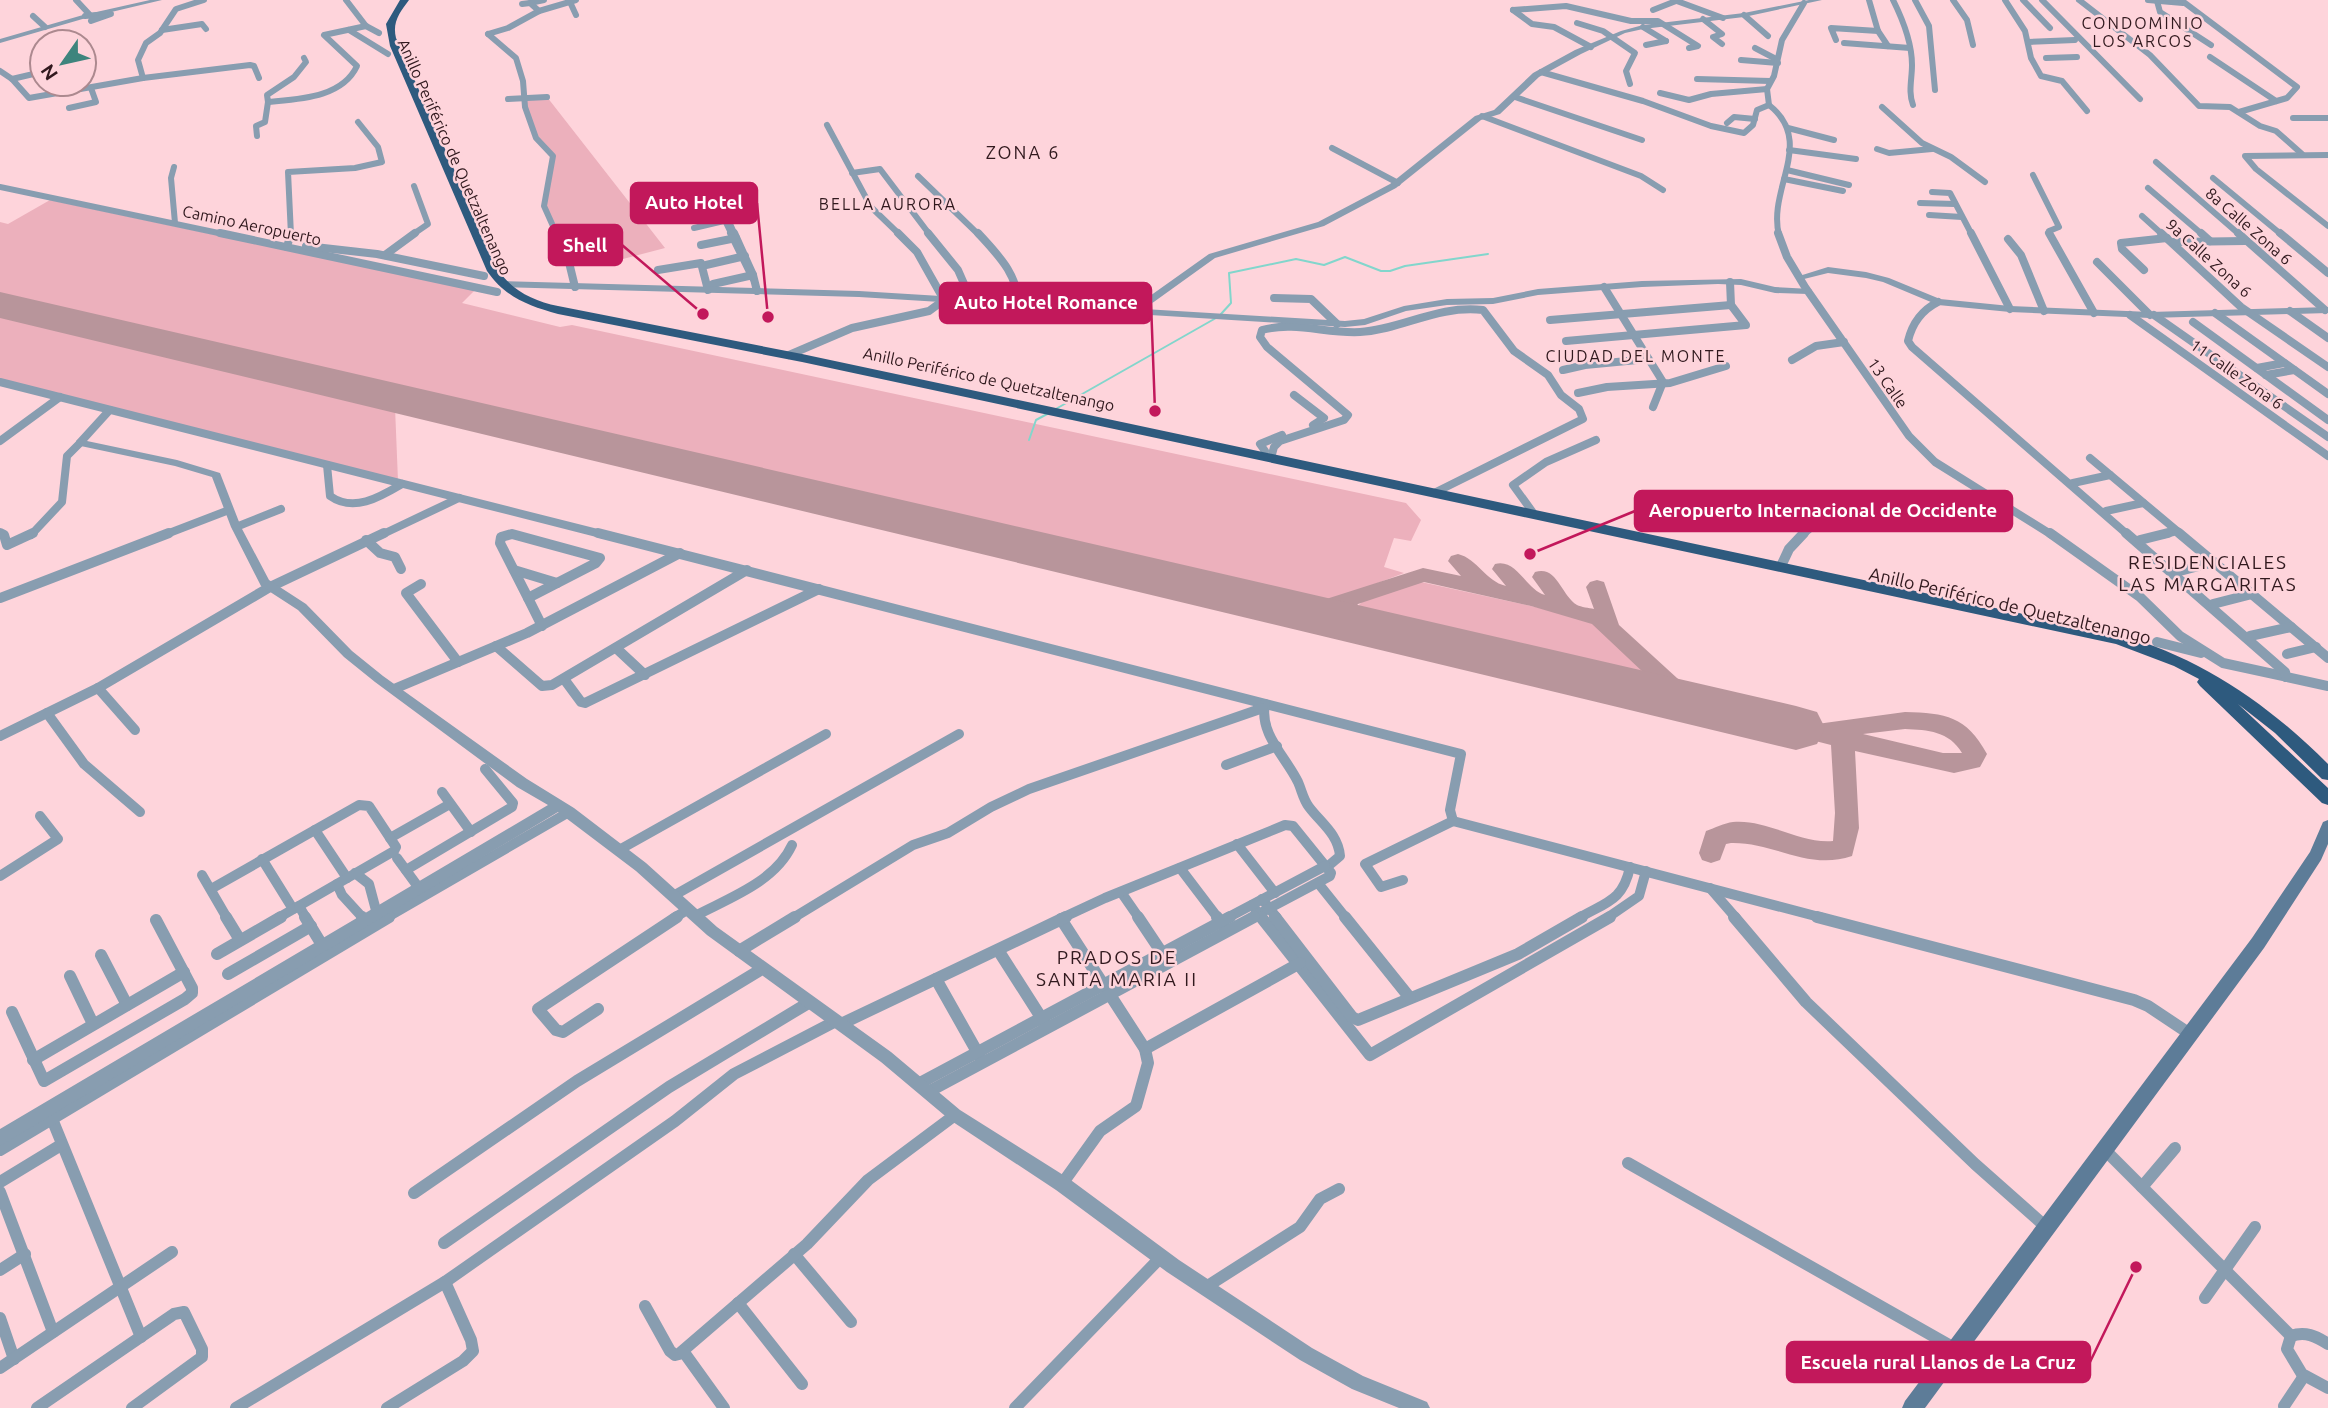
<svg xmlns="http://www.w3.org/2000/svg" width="2328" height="1408" viewBox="0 0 2328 1408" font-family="Ubuntu,sans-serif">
  <rect width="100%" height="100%" fill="#fed4db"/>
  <g fill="#ecb0bc">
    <path d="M547,97L665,248L623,259L606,248L568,257C545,212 541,207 553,156L536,138L524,98Z"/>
    <path d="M50,200L475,290L462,303L560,327L572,325L1406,503L1421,520L1411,541L1394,538L1384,567L1404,573L1328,602L1317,605L1298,602L0,297V222L8,224Z"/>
    <path d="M0,313L395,407L398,481L0,379Z"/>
    <path d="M1421,582L1586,618L1605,631L1641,667L1643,674L1638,679L1630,680L1365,617L1356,608L1362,602Z"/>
  </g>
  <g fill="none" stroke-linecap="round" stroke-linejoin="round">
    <g stroke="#82d6cc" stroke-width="2">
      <path d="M1221,314L1231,303L1229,273L1296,259L1324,265L1345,257L1381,271H1390L1405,266L1488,254"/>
      <path d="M1054,410L1216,318"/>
      <path d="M1029,440L1036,420L1049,413"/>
    </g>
    <g fill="#b8959b" fill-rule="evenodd">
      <path d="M1458,554C1478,559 1485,581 1506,586L1492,569L1495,564C1517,558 1526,590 1545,595L1532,577L1535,572C1557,565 1561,595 1577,605C1581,607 1589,608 1594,609L1586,587L1590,582L1597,580L1604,582L1619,625L1689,689L1712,700L1715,706L1712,712C1693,718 1673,701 1660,689L1639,696L1618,694L1615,688L1618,682L1641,679L1645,674L1592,624L1531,606L1424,582L1358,604L1353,611L1374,622L1377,627L1374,632C1358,637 1341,627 1333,613C1312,620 1288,617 1266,610L1263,605L1266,600L1274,597L1320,601L1423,568L1461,576L1448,561L1451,556Z"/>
      <path d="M1905,712C1946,713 1966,716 1987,754L1980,767L1954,773L1855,751L1859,828L1852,856C1808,871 1775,842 1731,843L1726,844L1720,860L1711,863L1702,860L1699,853L1706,831C1715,828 1724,823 1733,822C1768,819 1799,844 1833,841L1835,813L1831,745L1788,734L1784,728L1788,722L1796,719L1817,724ZM1905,729C1928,730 1949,731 1962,753H1943L1863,734Z"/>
    </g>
    <path fill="#b8959b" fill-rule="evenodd" d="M0,292L1796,706L1817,712L1825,728L1817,744L1796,750L0,318Z"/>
    <g stroke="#889db0" stroke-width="6">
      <path d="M76,0L90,15"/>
      <path d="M346,0L366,26L379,33"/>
      <path d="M1674,0L1723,18"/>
      <path d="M1869,0L1878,31L1888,46"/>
      <path d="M1893,0C1903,20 1912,43 1912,65C1912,79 1908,92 1913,105"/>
      <path d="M1915,0L1929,26L1935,90"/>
      <path d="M1953,0L1967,20L1973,45"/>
      <path d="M2005,0L2025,31L2031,58L2041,76L2062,81L2087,111"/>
      <path d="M2023,0L2050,28"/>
      <path d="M2042,0L2140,99"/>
      <path d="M2079,0L2150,55L2199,106L2230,107L2260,126L2276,131L2302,154"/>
      <path d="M2148,0L2183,3"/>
      <path d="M2181,0L2297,87L2287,98L2239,112"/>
      <path d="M2157,1L2160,12L2211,45"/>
      <path d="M570,2L576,15"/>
      <path d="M530,3L544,0"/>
      <path d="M522,4L530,3L539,11"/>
      <path d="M1513,10L1566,6L1631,21H1658L1698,46L1689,48"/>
      <path d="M1513,10L1532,24L1554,27L1591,47"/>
      <path d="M1653,10L1676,1"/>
      <path d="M1744,15L1768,36"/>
      <path d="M33,16L45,27"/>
      <path d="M85,16L111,14L91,21"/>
      <path d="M1703,19L1722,34L1713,37L1722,44"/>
      <path d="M1577,23L1603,31L1635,53L1626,71L1630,84"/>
      <path d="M1643,27L1666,41"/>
      <path d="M162,30L202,24L206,29"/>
      <path d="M349,30L388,54"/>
      <path d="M488,34L516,58L523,81L525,107L536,138L553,156L544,206L557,235"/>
      <path d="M488,34L508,28L539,11L576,0"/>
      <path d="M1836,40L1831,28L1878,31"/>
      <path d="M2028,42L2075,40"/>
      <path d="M1844,43L1910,48"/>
      <path d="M1646,45L1666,41"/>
      <path d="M1755,48L1776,59"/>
      <path d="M2210,57L2276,101"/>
      <path d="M304,58L306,62L294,77L267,95L268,102C299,99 342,98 357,66L324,35L366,26"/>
      <path d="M2046,58L2077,57"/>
      <path d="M1741,60L1778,63"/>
      <path d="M0,71L12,79L29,98L143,78L250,65L254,66L259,78"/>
      <path d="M1541,72L1643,101L1711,126L1744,133L1753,125L1757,110L1769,105"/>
      <path d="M143,78L138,60L146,43L160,33L176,9L204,0"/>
      <path d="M12,79L42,72"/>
      <path d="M1697,79L1770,81"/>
      <path d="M1660,93L1689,100L1711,94L1767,89"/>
      <path d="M1515,97L1642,140"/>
      <path d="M508,99L547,97"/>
      <path d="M1882,107L1922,143L1951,157L1985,182"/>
      <path d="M69,108L96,102L91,88"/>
      <path d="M1482,116L1641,176L1663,190"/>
      <path d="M2293,118H2328"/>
      <path d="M1727,123L1734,117L1755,119"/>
      <path d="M827,125L871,207L900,235"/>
      <path d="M1788,128L1834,140"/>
      <path d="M257,136L256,126L265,122L268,102"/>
      <path d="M1332,148L1398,183"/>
      <path d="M1877,149L1889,153L1932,149"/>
      <path d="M1789,150L1856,159"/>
      <path d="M2328,155L2245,156L2256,169L2328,226"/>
      <path d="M2156,162L2240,235"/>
      <path d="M174,167L171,178L175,223"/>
      <path d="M1787,170L1849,185"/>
      <path d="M852,173L880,169L930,235"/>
      <path d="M2033,175L2059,227L2049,231L2050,235"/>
      <path d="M918,176L979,235"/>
      <path d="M2213,178L2282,235"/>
      <path d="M1784,179L1843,191"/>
      <path d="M0,187L228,235"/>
      <path d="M2148,188L2203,235"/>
      <path d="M1932,192L1950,193L1972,235"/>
      <path d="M1920,203L1955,204"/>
      <path d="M684,211L720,203"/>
      <path d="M1929,215L1962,217"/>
      <path d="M2142,216L2163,235"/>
      <path d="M694,228L728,220"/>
      <path d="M291,235L288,172L355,168L382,162L378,147L358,122"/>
      <path d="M412,235L428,224L414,186"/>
      <path d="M732,235L714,198L718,197L735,235"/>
      <path d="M1779,235C1767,189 1816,142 1769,105L1767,89L1774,76L1782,40L1804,3"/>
    </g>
    <g stroke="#889db0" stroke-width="8">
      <path d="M220,233L497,292"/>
      <path d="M555,233L566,250L575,287"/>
      <path d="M731,233L753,278"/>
      <path d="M734,233L753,275L757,291"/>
      <path d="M928,233L958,270L972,302"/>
      <path d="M978,233C998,255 1019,275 1018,306"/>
      <path d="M1778,233L1787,257L1805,287L1909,436L1935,462L2052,535"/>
      <path d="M1971,233L2010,309"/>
      <path d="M2049,233L2094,313"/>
      <path d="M2161,233L2241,307L2328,367"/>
      <path d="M2201,233L2210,241"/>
      <path d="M2238,233L2325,310"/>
      <path d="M2280,233L2328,273"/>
      <path d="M2008,239L2021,255L2044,311"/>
      <path d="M2173,242L2245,241"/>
      <path d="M701,245L736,238"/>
      <path d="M306,246L377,254L484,276"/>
      <path d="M287,247L291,233"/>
      <path d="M385,255L415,233"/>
      <path d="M2097,262L2150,315"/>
      <path d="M706,265L745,256"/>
      <path d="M658,270L701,263L708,290"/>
      <path d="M2144,270L2122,249L2121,243L2167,238"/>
      <path d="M713,284L753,275"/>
      <path d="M1604,287L1663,382L1653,407"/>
      <path d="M1274,298L1311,299L1337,324"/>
      <path d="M1938,302C1922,310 1912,324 1908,341L1912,347L2128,535"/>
      <path d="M2290,311L2328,338"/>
      <path d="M2215,313L2328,394"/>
      <path d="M2130,315L2328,456"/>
      <path d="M2154,315L2328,437"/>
      <path d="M1550,320L1731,305"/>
      <path d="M2193,322L2328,420"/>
      <path d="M1566,341L1746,325L1731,305L1730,282"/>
      <path d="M789,355L852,328L929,311L944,300L917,252L898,233"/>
      <path d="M1792,360L1816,346L1844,342"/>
      <path d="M2257,368L2284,363"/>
      <path d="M1563,370L1585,365L1648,359"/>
      <path d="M2266,375L2294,370"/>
      <path d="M0,382L605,535"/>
      <path d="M1578,393L1607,387L1670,383L1726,366"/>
      <path d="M1294,395L1324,418L1313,425"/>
      <path d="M0,441L60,397"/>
      <path d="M1263,456L1265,451L1260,444L1282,435"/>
      <path d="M1271,458L1274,447L1280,441L1344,420L1348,415L1267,347L1260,337L1262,330C1295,321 1327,334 1360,332C1404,329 1436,305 1483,310L1514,351L1548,375L1561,395L1579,409L1583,419L1434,493"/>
      <path d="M2090,458L2182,535"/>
      <path d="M327,465L330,496C354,513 380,497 402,484"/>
      <path d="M2073,483L2110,475"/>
      <path d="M2106,511L2143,503"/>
      <path d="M1534,514L1513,485L1546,462L1596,440"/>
      <path d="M236,527L281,509"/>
      <path d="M0,533L4,535"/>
      <path d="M31,535L62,502L67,456L80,443"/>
      <path d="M164,535L229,510"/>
      <path d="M381,535L459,498"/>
      <path d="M509,535H515"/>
      <path d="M1802,535L1841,503"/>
      <path d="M2161,535L2177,531"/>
    </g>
    <g stroke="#889db0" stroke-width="10">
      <path d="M0,533L4,535L7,545L33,533"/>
      <path d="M598,533L1461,754L1450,810L1453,821"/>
      <path d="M2050,533L2140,597L2180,636L2223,663L2328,686"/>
      <path d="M2126,533L2285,672L2286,677"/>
      <path d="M2179,533L2328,658"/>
      <path d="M512,534L600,558L596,563L528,598L500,543L501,537Z"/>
      <path d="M366,540L380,553L395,557L401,569"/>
      <path d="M2140,540L2168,533"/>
      <path d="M1781,566L1789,549L1804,533"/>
      <path d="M514,570L557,583"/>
      <path d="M2176,572L2214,562"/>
      <path d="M421,584L406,593L458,662"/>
      <path d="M0,598L169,533"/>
      <path d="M528,598L542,626"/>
      <path d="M2213,604L2252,594"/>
      <path d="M2250,636L2291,627"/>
      <path d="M2157,642L2201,653"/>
      <path d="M496,646L542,686L552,685L747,570"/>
      <path d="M616,648L645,675"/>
      <path d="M2287,654L2316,647"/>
      <path d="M564,679L581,702L585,703L819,589"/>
      <path d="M98,688L135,730"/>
      <path d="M394,689L527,633L680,553"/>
      <path d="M1265,704C1259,734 1286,757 1298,782C1302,791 1303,799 1309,807C1321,823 1338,834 1340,856L1327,867"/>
      <path d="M47,713L84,764L140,812"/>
      <path d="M0,736L98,688L270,587L384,533"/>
      <path d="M1226,765L1277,746"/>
      <path d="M442,792L471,832"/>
      <path d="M315,830L347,878"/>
      <path d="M390,838L450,804"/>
      <path d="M1237,844L1275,893"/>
      <path d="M619,850L826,734"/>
      <path d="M397,858L416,884"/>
      <path d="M262,859L293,909"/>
      <path d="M1180,868L1218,918"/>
      <path d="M406,870L512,807L513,803L485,769"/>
      <path d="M355,873L369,884L377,914"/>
      <path d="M202,875L227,918"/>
      <path d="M0,876L58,839L40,816"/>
      <path d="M1403,880L1381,887L1365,864L1453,821L1823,918"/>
      <path d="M1318,883L1346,918"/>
      <path d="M337,884L342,895L363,918"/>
      <path d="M1710,888L1736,918"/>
      <path d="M211,889L359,805L369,806L396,847L394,851L278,918"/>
      <path d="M1121,892L1139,918"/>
      <path d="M673,896L959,734"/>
      <path d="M1262,899L1277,918"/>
      <path d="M1252,905L1262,918"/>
      <path d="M299,906L306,918"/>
      <path d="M695,916C729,898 775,882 792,845"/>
      <path d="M386,918L569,812"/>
      <path d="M674,918L687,910"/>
      <path d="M793,918L913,845L948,833L991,807L1029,789L1263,708"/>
      <path d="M1062,918L1105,898L1285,825L1293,826L1331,873L1330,876L1251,918"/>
      <path d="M1227,918L1325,866"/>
      <path d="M1579,918C1606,902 1623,901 1630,867"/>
      <path d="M1607,918L1639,896L1646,871"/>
    </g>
    <g stroke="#889db0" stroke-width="12">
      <path d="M226,917L240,940"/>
      <path d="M305,917L319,940"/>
      <path d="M362,917L365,921"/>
      <path d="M1138,917L1164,956"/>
      <path d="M1217,917L1223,925"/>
      <path d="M1261,917L1370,1055L1610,917"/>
      <path d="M1275,917L1352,1017L1358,1020L1518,954L1582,917"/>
      <path d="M1345,917L1410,998"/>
      <path d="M1734,917L1806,1002L1975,1164L2046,1227"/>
      <path d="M1817,917L2134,1000L2148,1006L2190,1034"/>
      <path d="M1061,919L1145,1049L1148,1063L1136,1106L1100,1131L1062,1184"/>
      <path d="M998,950L1044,1022"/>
      <path d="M739,951L795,917"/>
      <path d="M217,954L281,917"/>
      <path d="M101,955L127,1005"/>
      <path d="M228,974L311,926"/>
      <path d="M70,976L93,1024"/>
      <path d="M936,979L980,1057"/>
      <path d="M598,1009L563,1032L556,1030L538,1009L677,917"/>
      <path d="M12,1012L44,1081L185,999L192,993V988L156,920"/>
      <path d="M841,1024L1066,917"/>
      <path d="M1145,1049L1300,963"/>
      <path d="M33,1060L184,972"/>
      <path d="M918,1084L1230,917"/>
      <path d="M928,1092L1254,917"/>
      <path d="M50,1114L141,1337"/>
      <path d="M0,1150L389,917"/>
      <path d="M2105,1150L2291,1336"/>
      <path d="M1628,1163L1956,1349"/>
      <path d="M0,1182L61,1145"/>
      <path d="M2142,1187L2175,1148"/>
      <path d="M0,1192L53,1332"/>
      <path d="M414,1193L577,1081L762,969"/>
      <path d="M444,1243L669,1087L810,1002"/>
      <path d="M794,1254L851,1322"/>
      <path d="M0,1270L25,1254"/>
      <path d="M1206,1287L1300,1227L1320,1199L1339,1189"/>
      <path d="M2205,1298L2255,1227"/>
      <path d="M738,1303L802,1384"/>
      <path d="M645,1306L670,1351L675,1355L679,1354L807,1244L868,1180L955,1115"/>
      <path d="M0,1318L14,1359"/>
      <path d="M2328,1344C2316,1336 2305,1331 2291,1336L2287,1349L2302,1374L2328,1388"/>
      <path d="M683,1351L724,1408"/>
      <path d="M0,1368L172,1252"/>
      <path d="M2284,1406L2304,1376"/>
      <path d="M37,1408L174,1314L184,1312L202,1349V1357L132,1408"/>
      <path d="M236,1408L445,1282L675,1121L734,1074L836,1021"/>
      <path d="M387,1408L463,1361L473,1351L471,1340L445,1282"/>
      <path d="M1015,1408L1161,1257"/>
    </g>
    <g fill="#889db0" fill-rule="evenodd">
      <path d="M150,0H162L86,18L0,43V39L83,15Z"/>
      <path d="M1809,0H1822L1744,17L1643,29L1625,33L1581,54L1539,77L1500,114L1481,120L1396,188L1324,226L1215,258L1144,309L1345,321L1364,319L1404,306L1447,299L1493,298L1538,289L1642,281L1741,279L1775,287L1811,289L1812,291L1808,294L1775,293L1741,285L1718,284L1642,287L1538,295L1493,304L1447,305L1406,311L1365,325L1345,327L859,297L502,287L498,284L502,281L859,291L1133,308L1209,254L1318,222L1390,184L1475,116L1494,110L1533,73L1575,50L1621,31L1643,25L1744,13Z"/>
      <path d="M1828,267L1866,272L1889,278L1940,299L2010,306L2150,312L2328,307V313L2150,318L2010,312L1938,305L1883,282L1866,278L1828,273L1800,280L1796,277Z"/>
      <path d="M111,406L116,409L87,441L177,460L220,473L241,527L269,580L306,604L352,651L383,676L527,779L574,808L646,863L717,927L891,1052L960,1110L1068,1178L1179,1260L1312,1348L1363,1376L1427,1402L1430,1408H1399L1352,1389L1300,1360L1167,1272L1056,1190L950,1120L881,1062L707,935L636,871L558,812L0,1146V1129L548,805L517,787L375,682L344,657L298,610L261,586L231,527L212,477L175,466L76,445V441L107,407Z"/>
    </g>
    <path fill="#5d7c98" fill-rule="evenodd" d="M2328,820V844L2321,860L2264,948L1925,1408H1902L1905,1401L2252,938L2310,852L2323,822Z"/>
    <path fill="#2e5a7e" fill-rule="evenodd" d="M400,0H409C400,12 392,22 396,38L499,271C513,291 534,301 558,306L802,354L2118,634C2201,658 2267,703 2328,764V780L2322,779L2275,733L2238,704L2328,788V805L2322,803L2200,686L2197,682L2199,679L2174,666L2116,644L802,362L558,314C528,306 505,297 487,271L390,46L386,24Z"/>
  </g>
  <g text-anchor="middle" stroke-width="5" stroke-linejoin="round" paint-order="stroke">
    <g font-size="16" letter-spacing="2" fill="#31191e" stroke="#fed4db">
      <text x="2143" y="29">CONDOMINIO<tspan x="2143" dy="18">LOS ARCOS</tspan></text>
      <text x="888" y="210">BELLA AURORA</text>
      <text x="1636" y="362">CIUDAD DEL MONTE</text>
    </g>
    <g font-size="16" fill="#31191e" stroke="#fed4db">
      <text transform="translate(455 157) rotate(66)" y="6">Anillo Periférico de Quetzaltenango</text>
      <text transform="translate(252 225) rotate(12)" y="6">Camino Aeropuerto</text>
      <text transform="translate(2249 226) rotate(41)" y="6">8a Calle Zona 6</text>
      <text transform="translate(2209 258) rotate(42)" y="6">9a Calle Zona 6</text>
      <text transform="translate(2237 374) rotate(35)" y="6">11 Calle Zona 6</text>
      <text transform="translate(989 379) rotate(12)" y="6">Anillo Periférico de Quetzaltenango</text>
      <text transform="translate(1888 383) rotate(55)" y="6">13 Calle</text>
    </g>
    <g font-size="18" letter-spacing="2" fill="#31191e" stroke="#fed4db">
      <text x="1023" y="159">ZONA 6</text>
    </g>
    <g font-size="18" fill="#31191e" stroke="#fed4db">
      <text transform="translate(2010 606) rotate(13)" y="6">Anillo Periférico de Quetzaltenango</text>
    </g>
    <g font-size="19" letter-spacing="2" fill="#31191e" stroke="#fed4db">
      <text x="2208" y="569">RESIDENCIALES<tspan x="2208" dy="22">LAS MARGARITAS</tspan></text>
      <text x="1117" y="964">PRADOS DE<tspan x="1117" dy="22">SANTA MARIA II</tspan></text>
    </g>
  </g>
  <path fill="none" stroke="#c2185b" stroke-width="2.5" d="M768 317L757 203M703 314L622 245M1155 411L1151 303M1530 554L1635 511M2136 1267L2090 1362"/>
  <g fill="#c2185b" stroke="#fed4db" stroke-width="2.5">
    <circle cx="768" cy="317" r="7"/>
    <circle cx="703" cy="314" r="7"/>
    <circle cx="1155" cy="411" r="7"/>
    <circle cx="1530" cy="554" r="7"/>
    <circle cx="2136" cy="1267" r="7"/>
  </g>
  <g fill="#c2185b" stroke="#c2185b" stroke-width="2.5">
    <rect x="631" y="183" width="126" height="40" rx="7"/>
    <rect x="549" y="225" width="73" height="40" rx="7"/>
    <rect x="940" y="283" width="211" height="40" rx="7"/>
    <rect x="1635" y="491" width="377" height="40" rx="7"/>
    <rect x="1787" y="1342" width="303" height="40" rx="7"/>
  </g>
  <g font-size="19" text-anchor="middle" font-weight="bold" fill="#fff">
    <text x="694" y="209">Auto Hotel</text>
    <text x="585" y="252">Shell</text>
    <text x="1046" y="309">Auto Hotel Romance</text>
    <text x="1823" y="517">Aeropuerto Internacional de Occidente</text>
    <text x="1938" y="1369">Escuela rural Llanos de La Cruz</text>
  </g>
  <g transform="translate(63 63) rotate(236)"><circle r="33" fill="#fed4db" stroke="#ac898f" stroke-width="2"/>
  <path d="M0-5L12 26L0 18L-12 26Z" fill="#3e847d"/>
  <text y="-10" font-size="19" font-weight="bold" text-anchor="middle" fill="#31191e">N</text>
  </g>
</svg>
